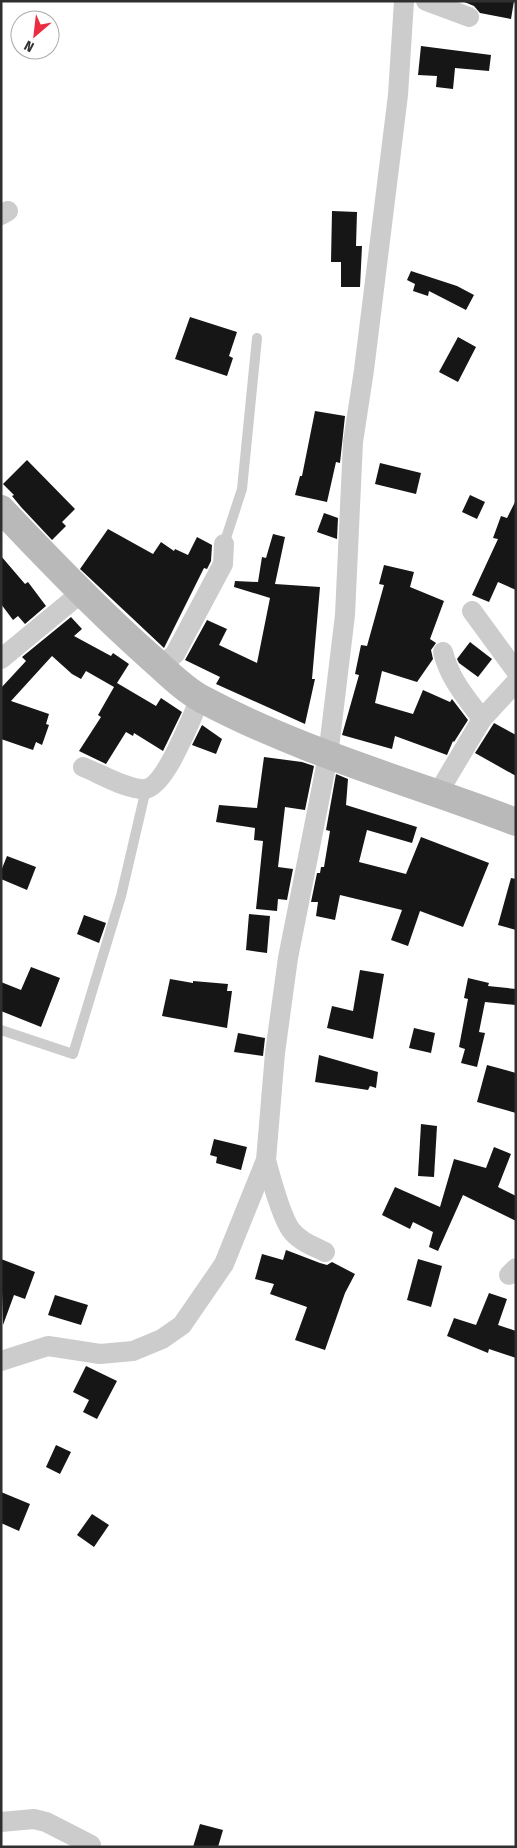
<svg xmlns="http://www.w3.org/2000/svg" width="517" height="1848" viewBox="0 0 517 1848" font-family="'Fira Sans Condensed',sans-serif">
  <rect width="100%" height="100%" fill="#fff"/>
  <g fill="#161616">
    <path d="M462,1H514L511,19L480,13L474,6Z"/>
    <path d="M421,46L491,55L489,71L455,68L453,89L436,87L437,76L418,75Z"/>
    <path d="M332,211L357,212L356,246H362L360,287H341V262H331Z"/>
    <path d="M411,271L457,286L474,295L466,310L429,291L428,296L413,291L415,284L407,280Z"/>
    <path d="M190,317L237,332L229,356L233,358L227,376L175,359Z"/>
    <path d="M458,337L476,347L458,382L439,372Z"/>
    <path d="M315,411L345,416L340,463L336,462L327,502L295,495L300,476H302Z"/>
    <path d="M27,460L75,509L62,522L66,526L52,540L21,507L12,496L14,495L3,484Z"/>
    <path d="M380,463L421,473L416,494L375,484Z"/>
    <path d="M470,495L485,502L477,519L462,512Z"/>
    <path d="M516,500V590L498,582L489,602L472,595L498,539L493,538L501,516L507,518Z"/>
    <path d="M324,513L338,518L337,539L317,532Z"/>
    <path d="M108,529L153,554L161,542L174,551L175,549L188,555L197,537L212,545L211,561L207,569L204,568L164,648L80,569Z"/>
    <path d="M273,534L285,537L275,584L320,587L312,679H315L305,724L216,684L220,677L185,660L207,620L227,629L219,645L257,663L270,598L234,587L235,581L258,582L262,557L266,558Z"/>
    <path d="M1,556L25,584L28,582L46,606L25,624L18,616L13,620L1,604Z"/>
    <path d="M384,565L414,572L410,587L444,601L430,639L436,643L431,650L433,659L417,682L382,671L375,703L413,714L423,690L450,702L452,699L468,720L454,742L453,741L447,755L395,736L392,749L342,735L359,675L355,674L361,645L367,646L384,585L379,584Z"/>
    <path d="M71,617L82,629L74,636L111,656L113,653L129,664L117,683L156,706L161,698L182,712L163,751L134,733L133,736L126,732L106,764L79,751L101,717L98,715L114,687L86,671L81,679L72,674L52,656L11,701L49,714L46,724L49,725L42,745L36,742L33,750L1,739V688L26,661L22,657Z"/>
    <path d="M470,642L492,659L478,677L459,663L457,659Z"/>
    <path d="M494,723L516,735V776L475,753Z"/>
    <path d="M202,725L222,739L216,754L192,745Z"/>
    <path d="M264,757L302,762L314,766L305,810L285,807L278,867L293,869L287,900L278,899L277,911L256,909L263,841L254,840L255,828L216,822L219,805L257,808Z"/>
    <path d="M336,774L348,779L346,805L417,827L412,843L367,830L359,862L406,874L421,837L489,863L463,927L420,911L408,946L391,940L402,910L340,895L335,920L316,916L318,902H311L317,873H320L321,867H324L330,831L326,830Z"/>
    <path d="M7,856L36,867L27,890L1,879V871Z"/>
    <path d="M511,878L516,879V930L498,925Z"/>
    <path d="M249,914L270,916L267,953L246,950Z"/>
    <path d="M84,915L106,923L99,943L77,934Z"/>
    <path d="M31,967L60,978L41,1027L1,1011V982L21,990Z"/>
    <path d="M360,970L384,974L373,1039L327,1028L332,1006L353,1011Z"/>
    <path d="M468,978L489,983L488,986L516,989V1005L485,1002L479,1032L485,1033L477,1067L461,1063L465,1049L459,1047L468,999L464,998Z"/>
    <path d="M170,979L193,983V981L228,984L227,991H232L227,1028L162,1016Z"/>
    <path d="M414,1028L435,1033L431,1053L409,1048Z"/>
    <path d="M238,1033L265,1038L263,1056L234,1052Z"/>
    <path d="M319,1055L378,1072L376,1088L370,1086L368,1090L315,1082Z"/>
    <path d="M487,1065L516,1073V1113L477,1102Z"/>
    <path d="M421,1124L437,1126L434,1177L418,1176Z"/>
    <path d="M214,1139L247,1147L241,1170L216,1163L217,1157L210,1155Z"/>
    <path d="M494,1147L511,1154L498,1187L516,1196V1221L463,1195L438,1251L429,1247L433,1232L413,1222L410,1229L382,1215L395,1187L440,1207L454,1159L486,1168Z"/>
    <path d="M286,1250L320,1263L327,1265L332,1262L355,1274L345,1293L325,1350L295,1340L307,1307L270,1294L274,1284L255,1279L262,1254L283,1260Z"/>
    <path d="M1,1259L35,1272L25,1299L14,1295L3,1325Z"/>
    <path d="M418,1259L442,1266L431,1307L407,1300Z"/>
    <path d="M489,1293L507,1299L498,1325L516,1331V1358L489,1349L488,1353L447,1336L454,1318L476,1325Z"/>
    <path d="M55,1295L88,1305L81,1325L48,1315Z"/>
    <path d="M86,1366L117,1381L97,1419L83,1412L89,1400L73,1392Z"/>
    <path d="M56,1445L71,1452L60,1474L46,1467Z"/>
    <path d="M1,1492L30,1504L19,1531L1,1523Z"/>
    <path d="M92,1514L109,1525L94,1547L77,1535Z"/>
    <path d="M200,1824L223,1830L218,1847H193Z"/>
  </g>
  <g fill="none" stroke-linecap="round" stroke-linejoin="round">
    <g stroke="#ccc" stroke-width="10">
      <path d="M224,544L242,489L257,338"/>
      <path d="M1,1030L73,1054L121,896L146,789"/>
    </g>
    <g stroke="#ccc" stroke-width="20">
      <path d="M426,1L469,17"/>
      <path d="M1,215L8,211"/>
      <path d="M472,611L516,671"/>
      <path d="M443,652C450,680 466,697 482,719"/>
      <path d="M1,659L81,593"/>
      <path d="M161,666L175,654L223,564L224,544"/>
      <path d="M83,767C99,773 129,791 145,789C166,786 191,718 200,699"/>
      <path d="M438,793L482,719L516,682"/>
      <path d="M266,1160C270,1175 282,1218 291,1230C299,1241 313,1246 325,1252"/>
      <path d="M509,1275L516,1268"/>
      <path d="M1,1361L48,1346L100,1354L133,1351L162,1339L182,1325L224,1264L266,1160L275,1053L288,958L328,756L345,615L353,442L364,370L398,95L404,1"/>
      <path d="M1,1822L34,1819L46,1822L91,1845"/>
    </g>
    <path stroke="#b9b9b9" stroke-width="28" d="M1,509C49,560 97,610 149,656C165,670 183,689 202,699C301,752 411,782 516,822"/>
  </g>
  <rect width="517" height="1848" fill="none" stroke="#2f2f2f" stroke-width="5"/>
  <g transform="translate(35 35) rotate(208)"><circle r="24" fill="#ffffff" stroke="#acacac"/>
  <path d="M0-4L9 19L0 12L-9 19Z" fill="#ec2c40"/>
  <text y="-8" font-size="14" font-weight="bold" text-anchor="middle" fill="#2f2f2f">N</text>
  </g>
</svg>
